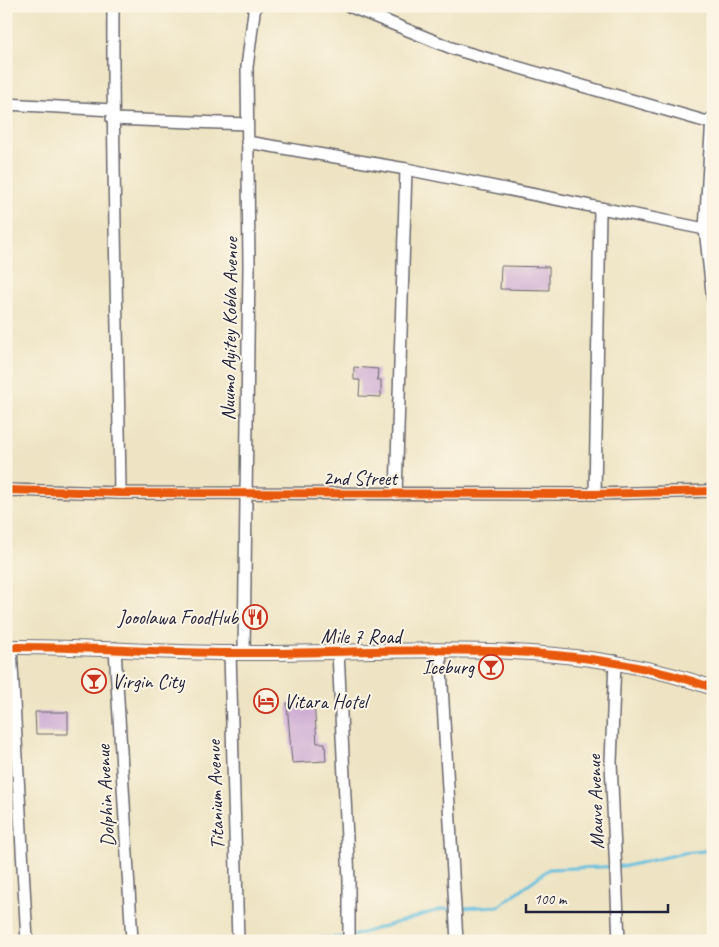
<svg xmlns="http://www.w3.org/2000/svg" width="719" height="947" viewBox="0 0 719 947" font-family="Caveat,sans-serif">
  <rect width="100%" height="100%" fill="#fcf5e5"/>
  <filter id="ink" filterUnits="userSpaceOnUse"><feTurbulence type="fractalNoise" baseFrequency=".02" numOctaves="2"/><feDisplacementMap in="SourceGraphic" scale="10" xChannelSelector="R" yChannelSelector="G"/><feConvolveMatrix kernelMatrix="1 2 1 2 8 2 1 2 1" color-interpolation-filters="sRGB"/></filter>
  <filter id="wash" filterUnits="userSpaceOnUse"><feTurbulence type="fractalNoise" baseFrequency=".0096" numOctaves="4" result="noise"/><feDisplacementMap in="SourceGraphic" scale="20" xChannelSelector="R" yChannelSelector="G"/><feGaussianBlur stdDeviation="1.12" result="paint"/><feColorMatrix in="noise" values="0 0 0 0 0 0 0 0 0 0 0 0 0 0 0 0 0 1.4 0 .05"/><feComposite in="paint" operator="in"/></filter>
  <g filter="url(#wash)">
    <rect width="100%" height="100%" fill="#eee4c4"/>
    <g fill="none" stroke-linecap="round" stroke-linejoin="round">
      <g stroke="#61bfdf" stroke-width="3">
        <path d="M352,936L442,909L499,906L549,869L626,866L684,853L713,850"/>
        <path d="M242,941L345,937"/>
      </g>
    </g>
    <g id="blocks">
      <g fill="#cdabd4">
        <path d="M501,266L549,267V290L500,289Z"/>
        <path d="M354,367L378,369L377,380H381V397L359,396L360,380H354Z"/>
        <path d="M314,702L317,743H325L326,761L292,763L287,703Z"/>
        <path d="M35,712H68V734H36Z"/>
      </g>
    </g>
  </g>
  <g filter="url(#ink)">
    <use href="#blocks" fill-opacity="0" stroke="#69666b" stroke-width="1"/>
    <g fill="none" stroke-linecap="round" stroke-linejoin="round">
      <defs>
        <g id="minor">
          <path d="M113,6C112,169 118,331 120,493"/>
          <path d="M349,6L454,49L711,123"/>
          <path d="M6,104L112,110"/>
          <path d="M712,118L705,229L713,300"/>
          <path d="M112,119L247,124"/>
          <path d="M247,142L406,169L705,229"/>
          <path d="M6,490L120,493L595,494L713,491"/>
          <path d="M396,494L406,169"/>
          <path d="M595,494L600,210"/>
          <path d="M11,647L27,941"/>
          <path d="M115,648L132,941"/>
          <path d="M338,652L349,880V941"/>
          <path d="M440,652L457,941"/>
          <path d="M230,653L238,941"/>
          <path d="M244,653L249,267L247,67L254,12L256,6"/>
          <path d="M615,661L611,762L619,941"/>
        </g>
        <path id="tertiary" d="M6,647C81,646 155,653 229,653C389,655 559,633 713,688"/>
      </defs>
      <use href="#minor" stroke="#69666b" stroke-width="14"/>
      <use href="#tertiary" stroke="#69666b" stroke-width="16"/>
      <use href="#minor" stroke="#fff" stroke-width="11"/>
      <use href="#tertiary" stroke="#fff" stroke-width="14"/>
      <defs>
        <g id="cycleway">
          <path d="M6,490L120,493L595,494L713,491"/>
          <path d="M6,647C81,646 155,653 229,653C389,655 559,633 713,688"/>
        </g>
      </defs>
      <use href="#cycleway" stroke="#fcf5e5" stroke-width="11"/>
      <use href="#cycleway" stroke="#e8590c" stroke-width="8"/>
    </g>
  </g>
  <defs>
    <symbol id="restaurant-ring" viewBox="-11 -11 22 22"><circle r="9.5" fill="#fcf5e5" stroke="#c8321e" stroke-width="1.5"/><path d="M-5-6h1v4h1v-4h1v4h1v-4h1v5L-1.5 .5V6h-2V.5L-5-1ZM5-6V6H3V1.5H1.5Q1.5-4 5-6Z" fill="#c8321e"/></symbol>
    <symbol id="bar-ring" viewBox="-11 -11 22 22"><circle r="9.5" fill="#fcf5e5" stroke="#c8321e" stroke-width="1.5"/><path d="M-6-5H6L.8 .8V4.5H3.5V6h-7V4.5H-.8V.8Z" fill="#c8321e"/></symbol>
    <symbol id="hotel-ring" viewBox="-11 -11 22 22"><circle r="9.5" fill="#fcf5e5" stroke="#c8321e" stroke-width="1.5"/><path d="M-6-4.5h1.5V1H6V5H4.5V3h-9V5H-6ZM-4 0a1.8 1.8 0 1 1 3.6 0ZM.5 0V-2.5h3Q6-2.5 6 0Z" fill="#c8321e"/></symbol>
  </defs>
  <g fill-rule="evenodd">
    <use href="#restaurant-ring" x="241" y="603" width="28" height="28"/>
    <use href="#bar-ring" x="477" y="653" width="28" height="28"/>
    <use href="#bar-ring" x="80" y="667" width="28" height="28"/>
    <use href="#hotel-ring" x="252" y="687" width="28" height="28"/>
  </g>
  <g text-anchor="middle" stroke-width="4" stroke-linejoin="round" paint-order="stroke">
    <g font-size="20" fill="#22223b" stroke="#fcf5e5">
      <text transform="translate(229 329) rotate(-89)" y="7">Nuumo Ayitey Kobla Avenue</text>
      <text x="360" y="485">2nd Street</text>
      <text x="361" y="643">Mile 7 Road</text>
      <text transform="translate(215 795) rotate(-92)" y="7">Titanium Avenue</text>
      <text transform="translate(105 796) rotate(-93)" y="7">Dolphin Avenue</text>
      <text transform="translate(595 802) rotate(-92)" y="7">Mauve Avenue</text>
    </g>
    <g font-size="20" fill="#22223b" stroke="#fcf5e5" text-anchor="end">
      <text x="238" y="624">Jooolawa FoodHub</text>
      <text x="474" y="674">Iceburg</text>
      <text x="112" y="688" text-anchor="start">Virgin City</text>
      <text x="284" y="708" text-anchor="start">Vitara Hotel</text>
    </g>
  </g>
  <rect width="719" height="947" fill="none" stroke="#fcf5e5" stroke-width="25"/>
  <path d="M526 904v8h142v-8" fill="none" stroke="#22223b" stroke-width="2.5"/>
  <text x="534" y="904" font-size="15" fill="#22223b" stroke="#fcf5e5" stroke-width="4" paint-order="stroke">100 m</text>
</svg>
